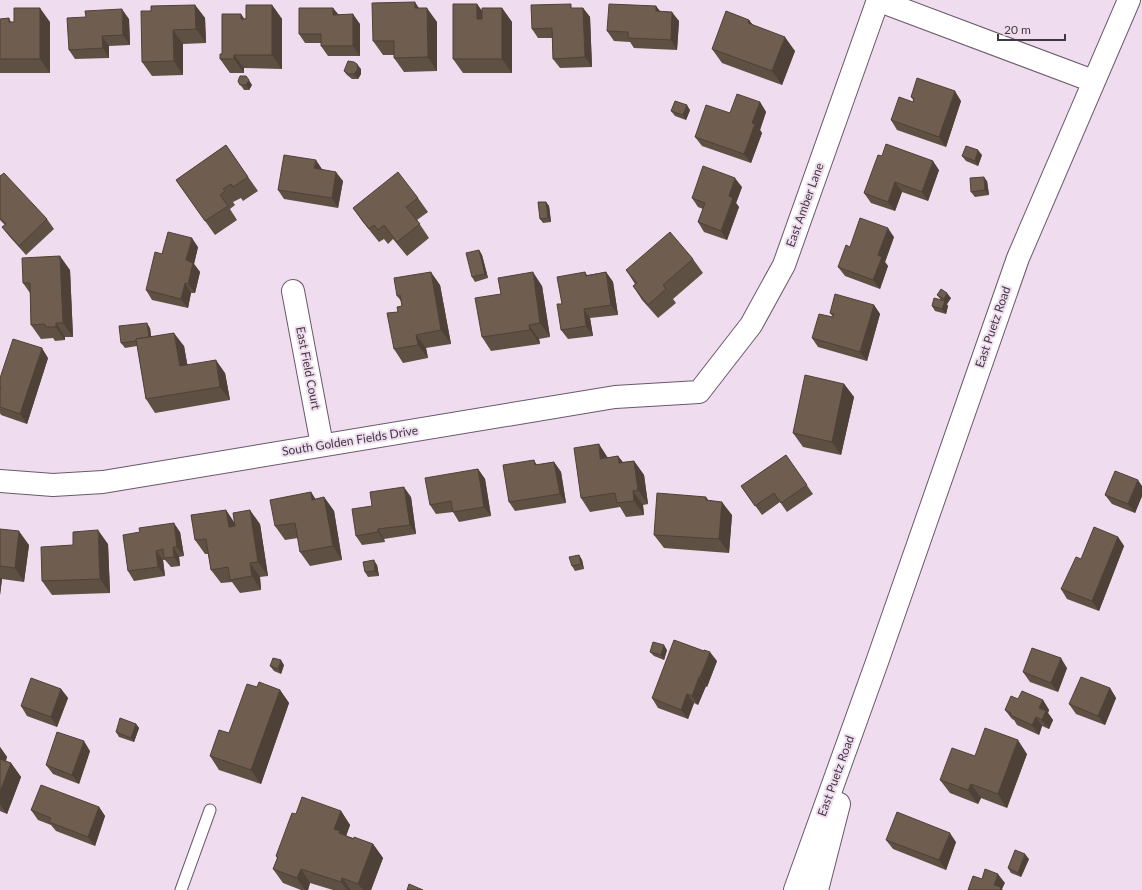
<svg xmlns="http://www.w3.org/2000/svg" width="1142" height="890" viewBox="0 0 1142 890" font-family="Lato,sans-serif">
  <rect width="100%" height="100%" fill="#efdcee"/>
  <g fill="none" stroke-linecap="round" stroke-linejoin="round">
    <defs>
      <path id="lane" d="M181,890L210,810"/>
      <g id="street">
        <path d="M877,0L1093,81"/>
        <path d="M293,291L322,445"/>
        <path d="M0,481L53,485L103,482L615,397L699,392L751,325L784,265L878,0"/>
      </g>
      <g id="secondary">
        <path d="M795,890L877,662L1018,258L1129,0"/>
        <path d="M817,890L839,804"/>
      </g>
    </defs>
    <use href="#lane" stroke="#6a5969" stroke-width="13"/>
    <use href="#street" stroke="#6a5969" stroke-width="24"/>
    <use href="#secondary" stroke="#6a5969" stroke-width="24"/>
    <use href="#lane" stroke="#fff" stroke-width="11"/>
    <use href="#street" stroke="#fff" stroke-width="22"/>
    <use href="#secondary" stroke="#fff" stroke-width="22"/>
  </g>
  <g fill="#5f5044">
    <path d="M477,4L482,11L502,8L512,22V73H463L453,59Z"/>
    <path d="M195,5L205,18L206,43L183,44V75L152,76L142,62L151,11Z"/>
    <path d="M272,5L282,19V69L244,68V73H230L220,59L222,54L244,19Z"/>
    <path d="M656,6L660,11L679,21L677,50L634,48L630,42L614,41L607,31Z"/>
    <path d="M333,8L338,14L360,24V56H328L321,46V43H305L299,34Z"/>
    <path d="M419,8L437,22V71L404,72L394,58V55H383L373,41Z"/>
    <path d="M574,8H583L590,17L592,67L560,68L553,59L552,38H538L532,29Z"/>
    <path d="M9,18L11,22H50V73H0V19Z"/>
    <path d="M129,19L130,45L109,46V58L75,59L69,50Z"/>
    <path d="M749,20L753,25L795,51L782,85L722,63L712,49Z"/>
    <path d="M361,69V74L358,79H352L347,75L344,71Z"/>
    <path d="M238,81L252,85L249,90H244Z"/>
    <path d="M911,97L961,101L946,147L897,130L891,120L913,102L914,101Z"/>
    <path d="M760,102L766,112L760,130L762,133L751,163L702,146L695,137L730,113Z"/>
    <path d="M690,110L686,120L675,116L671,111Z"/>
    <path d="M226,145L258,191L243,201L241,198L233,202L235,205L230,209L237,220L215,235L176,180Z"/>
    <path d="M982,155L978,166L966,161L962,156Z"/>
    <path d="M882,156L939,170L928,201L902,192L895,211L871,203L864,193Z"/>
    <path d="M322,169L343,181L338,208L284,199L278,190Z"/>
    <path d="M0,176L47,219L54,229L26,255L9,236L2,227L5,225L0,220Z"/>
    <path d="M987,181L989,195L975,197L971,192Z"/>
    <path d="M742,187L736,203L739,207L727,240L704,232L698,222L703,209L698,207L692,198Z"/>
    <path d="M418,198L428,212L417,220L429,238L407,256L393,239L388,244L384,239L379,242L362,221L353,208Z"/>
    <path d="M546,202L549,206L551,222L543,223L540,219Z"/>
    <path d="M894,237L885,262L888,266L880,289L845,276L838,267L850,247Z"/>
    <path d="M198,247L194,264L200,272L195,293H191L188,308L152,300L146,290Z"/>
    <path d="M479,250L482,255L488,278L475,282L472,277Z"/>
    <path d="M693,259L703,273L673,299L676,303L658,318L642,300L633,286L635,284L626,270Z"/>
    <path d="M70,270L73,337H65V340L55,341L53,338L41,339L31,325L30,293L23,283Z"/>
    <path d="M585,272L587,275L606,272L613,282L618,315L590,318L593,336L568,339L561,330L562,304Z"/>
    <path d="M440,285L451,344L426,348L428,358L403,363L394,349L398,312L402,306L401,301L397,296Z"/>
    <path d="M542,286L550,337L539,339L540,344L491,351L482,337L501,294Z"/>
    <path d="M937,295L951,298L947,304L946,303L948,306L946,314L935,311L932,306L941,300Z"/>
    <path d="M874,305L880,314L867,361L818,347L812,338L833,317L830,313Z"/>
    <path d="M150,328L151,336L184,346L187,364L225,373L230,400L155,413L146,399L137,346L125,348L121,343Z"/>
    <path d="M48,358L27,424L1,415L0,413V378Z"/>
    <path d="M844,384L854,397L841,455L803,447L793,433Z"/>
    <path d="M786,455L813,494L787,512L780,502L762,515L741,486Z"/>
    <path d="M618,456L623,462L634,461L644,475L648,504L643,505L644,515L626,517L620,507L590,512L581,498L608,458Z"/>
    <path d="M534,460L537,465L554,462L561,472L566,503L515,511L509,502Z"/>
    <path d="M478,469L485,479L491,516L459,522L453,512L436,514L430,505Z"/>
    <path d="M1142,486V496L1135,513L1112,504L1105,495Z"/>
    <path d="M311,492L315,499L324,497L334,511L342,560L310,566L300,552L298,538L285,540L275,526Z"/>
    <path d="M411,497L416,534L384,539L385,542L362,545L356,536L372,506Z"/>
    <path d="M706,497L709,501L732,515L729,553L664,548L654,535Z"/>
    <path d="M226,510L234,522L260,524L268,576L260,577L261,590L240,593L232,582L221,583L211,570L208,554H205L195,540Z"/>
    <path d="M0,529L29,545L24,582L2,579L0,595Z"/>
    <path d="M180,532L184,556L179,557L180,566L171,567L165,560H163L165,576L134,581L128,571Z"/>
    <path d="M1118,537L1124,546L1099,611L1067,599L1061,589L1081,559Z"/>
    <path d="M108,544L110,593L52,595L42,581Z"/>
    <path d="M579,555L582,560L584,569L575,571L572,566Z"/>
    <path d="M377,565L379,576L368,577L365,572Z"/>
    <path d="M667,650L664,660L654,656L650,652Z"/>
    <path d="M717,661L707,687L706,686L698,705L694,703L688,719L658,708L652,698Z"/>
    <path d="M284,665L281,674L274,671L270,666Z"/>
    <path d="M1067,668L1058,692L1030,682L1023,672Z"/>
    <path d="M257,687L280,690L289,703L261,784L219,770L210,756L229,733Z"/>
    <path d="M1110,688L1116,698L1105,725L1076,714L1069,704Z"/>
    <path d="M61,689L68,698L57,727L27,716L21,706Z"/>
    <path d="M1018,699L1043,700L1049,710L1048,713L1053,720L1049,729L1042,726L1039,735L1017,725L1014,720L1012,719L1005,710Z"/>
    <path d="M136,724L139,728L134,742L119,737L116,732Z"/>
    <path d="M0,747L7,757L6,761L11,763L21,777L7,814L0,811Z"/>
    <path d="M90,751L79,784L53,774L46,765Z"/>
    <path d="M1027,754L1007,808L981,798L978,804L950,793L940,780L975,756Z"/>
    <path d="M99,807L105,816L95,846L56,831L51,825L38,820L31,810Z"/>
    <path d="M341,811L350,825L346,836L373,844L383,858L371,890H333L310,883L308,890H301L283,883L273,869L277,858L276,856L296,814Z"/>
    <path d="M886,840L956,842L946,870L893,849Z"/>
    <path d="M1029,859L1021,877L1011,873L1008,868Z"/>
  </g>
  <g fill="#4e4137">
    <path d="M415,2L424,16L415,8Z"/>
    <path d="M477,4L486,17V33L477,19Z"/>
    <path d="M195,5L205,18L206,43L196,29Z"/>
    <path d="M272,5L282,19V69L272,55Z"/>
    <path d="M656,6L663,16L656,11Z"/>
    <path d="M40,8L50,22V73L40,59Z"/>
    <path d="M333,8L340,17L333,15Z"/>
    <path d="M427,8L437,22V71L428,57Z"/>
    <path d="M502,8L512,22V73L502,59Z"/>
    <path d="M583,8L590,17L592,67L585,57Z"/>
    <path d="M122,9L129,19L130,45L123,35Z"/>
    <path d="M672,12L679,21L677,50L671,40Z"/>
    <path d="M241,14L251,28L241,19Z"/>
    <path d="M353,14L360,24V56L353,46Z"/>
    <path d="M749,20L759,34L748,23Z"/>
    <path d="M173,30L183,44V75L174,61Z"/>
    <path d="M102,36L109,46V58L103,48Z"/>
    <path d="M785,37L795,51L782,85L772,71Z"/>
    <path d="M234,55L244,68V73L234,59Z"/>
    <path d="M357,64L361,69V74L358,79L354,74Z"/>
    <path d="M249,80L252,85L249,90L246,85Z"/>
    <path d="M955,91L961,101L946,147L939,137Z"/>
    <path d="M760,102L766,112L760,130L762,133L751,163L744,154L752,123Z"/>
    <path d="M687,105L690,110L686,120L683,115Z"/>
    <path d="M978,150L982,155L978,166L975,161Z"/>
    <path d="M316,160L322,169L321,178L314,168Z"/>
    <path d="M933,161L939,170L928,201L922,192Z"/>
    <path d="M336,172L343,181L338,208L332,198Z"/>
    <path d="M984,177L987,181L989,195L985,190Z"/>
    <path d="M735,178L742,187L736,203L739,207L727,240L721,231L729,196Z"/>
    <path d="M895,182L902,192L895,211L888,202Z"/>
    <path d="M546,202L549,206L551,222L548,218Z"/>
    <path d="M888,228L894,237L885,262L888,266L880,289L873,280L878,255Z"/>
    <path d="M192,238L198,247L194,264L200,272L195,293L188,284L186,260Z"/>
    <path d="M479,250L482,255L488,278L485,274Z"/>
    <path d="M60,256L70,270L73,337L63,323Z"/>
    <path d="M431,272L440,285L451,344L441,330Z"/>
    <path d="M533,272L542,286L550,337L540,323Z"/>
    <path d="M606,272L613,282L618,315L611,305Z"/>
    <path d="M185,283L191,293L188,308L181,299Z"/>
    <path d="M947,293L951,298L947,304L944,299Z"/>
    <path d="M945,301L948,306L946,314L942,309Z"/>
    <path d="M874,305L880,314L867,361L860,352Z"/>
    <path d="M584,309L590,318L593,336L586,326Z"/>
    <path d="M56,323L65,337V340L56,327Z"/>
    <path d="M147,323L150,328L152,344L149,339Z"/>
    <path d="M529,325L539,339L540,344L530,330Z"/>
    <path d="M174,333L184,346L190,379L180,366Z"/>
    <path d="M416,335L426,348L428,358L418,345Z"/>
    <path d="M42,348L48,358L27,424L20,414Z"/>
    <path d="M216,360L225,373L230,400L220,387Z"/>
    <path d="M844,384L854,397L841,455L832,442Z"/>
    <path d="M599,444L608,458L600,459Z"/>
    <path d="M618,456L628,470L619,463Z"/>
    <path d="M634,461L644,475L648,504L638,490Z"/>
    <path d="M554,462L561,472L566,503L560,494Z"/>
    <path d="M478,469L485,479L491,516L484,507Z"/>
    <path d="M1138,480L1142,486V496L1135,513L1128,504Z"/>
    <path d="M404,487L411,497L416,534L410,525Z"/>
    <path d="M633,491L643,505L644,515L634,501Z"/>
    <path d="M311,492L320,506L312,500Z"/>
    <path d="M324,497L334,511L342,560L333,546Z"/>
    <path d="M722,502L732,515L729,553L719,539Z"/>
    <path d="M226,510L235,524L238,541L229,527Z"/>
    <path d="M250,510L260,524L268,576L258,562Z"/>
    <path d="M174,523L180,532L184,556L177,547Z"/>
    <path d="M378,529L384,539L385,542L378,532Z"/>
    <path d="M98,530L108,544L110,593L100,579Z"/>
    <path d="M19,531L29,545L24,582L15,568Z"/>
    <path d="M1118,537L1124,546L1099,611L1092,601Z"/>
    <path d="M173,547L179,557L180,566L174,557Z"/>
    <path d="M156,551L163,560L165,576L158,567Z"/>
    <path d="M579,555L582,560L584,569L581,564Z"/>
    <path d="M374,560L377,565L379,576L375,571Z"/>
    <path d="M250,563L260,577L261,590L252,576Z"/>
    <path d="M0,577L2,579L0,595Z"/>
    <path d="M664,645L667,650L664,660L661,655Z"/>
    <path d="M710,652L717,661L707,687L700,677Z"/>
    <path d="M1061,658L1067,668L1058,692L1051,683Z"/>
    <path d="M281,660L284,665L281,674L278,669Z"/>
    <path d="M699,677L706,686L698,705L692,696Z"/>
    <path d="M1110,688L1116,698L1105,725L1098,716Z"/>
    <path d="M61,689L68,698L57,727L51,717Z"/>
    <path d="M280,690L289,703L261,784L251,770Z"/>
    <path d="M687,694L694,703L688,719L681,710Z"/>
    <path d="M1043,700L1049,710L1048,713L1053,720L1049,729L1042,720L1039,708Z"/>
    <path d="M1036,717L1042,726L1039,735L1032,725Z"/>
    <path d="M136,724L139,728L134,742L131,738Z"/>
    <path d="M1018,740L1027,754L1007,808L998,794Z"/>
    <path d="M84,741L90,751L79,784L72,775Z"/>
    <path d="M0,747L7,757L2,769L0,766Z"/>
    <path d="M11,763L21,777L7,814L0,804V792Z"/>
    <path d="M971,784L981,798L978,804L968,790Z"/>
    <path d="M99,807L105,816L95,846L88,837Z"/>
    <path d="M341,811L350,825L345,839L334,829Z"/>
    <path d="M950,833L956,842L946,870L939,860Z"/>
    <path d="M373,844L383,858L371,890H363L358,884Z"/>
    <path d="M1025,854L1029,859L1021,877L1018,873Z"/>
    <path d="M301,869L310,883L308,890H305L297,878Z"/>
    <path d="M998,874L1005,883L1002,889L1003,890H998L994,885Z"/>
    <path d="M342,878L351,890H347L341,882Z"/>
  </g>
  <g fill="#6f5d4f" stroke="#4e4137">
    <path d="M415,2V8H427L428,57L394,58V41H373L372,3Z"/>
    <path d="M453,4H477V19H482V8H502V59H453Z"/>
    <path d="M571,4V8H583L585,57L553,59L552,28L532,29L531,5Z"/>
    <path d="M609,4L656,6V11L672,12L671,40L628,38V32L607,31Z"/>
    <path d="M195,5L196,29L173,30L174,61L142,62L141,11H151V6Z"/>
    <path d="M246,5H272V55H234V59H220V54H222V14H241V19H246Z"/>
    <path d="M14,8H40V59H0V19L9,18V22H14Z"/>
    <path d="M299,8H333V15L353,14V46H321V34H299Z"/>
    <path d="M122,9L123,35L102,36L103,48L69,50L67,18L86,17L85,11Z"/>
    <path d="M726,11L749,20L748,23L785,37L772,71L712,49Z"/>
    <path d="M348,61L354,62L357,64L358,69L354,74H348L344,71Z"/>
    <path d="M240,76H246L249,80L246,85H240L238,81Z"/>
    <path d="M917,78L955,91L939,137L891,120L899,97L913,102L914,98L911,97Z"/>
    <path d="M737,94L760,102L752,123L755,124L744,154L695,137L706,105L730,113Z"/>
    <path d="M675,101L687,105L683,115L671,111Z"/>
    <path d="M886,144L933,161L922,192L895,182L888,202L864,193L878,155L882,156Z"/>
    <path d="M226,145L248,177L233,187L231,184L223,189L225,191L220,195L228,206L205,221L176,180Z"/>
    <path d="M966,146L978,150L975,161L962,156Z"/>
    <path d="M284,155L316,160L314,168L336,172L332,198L278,190Z"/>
    <path d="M703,166L735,178L729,196L733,198L721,231L698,222L705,203L692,198Z"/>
    <path d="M398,172L418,198L406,207L420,224L397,242L384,225L378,230L374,225L369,229L353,208Z"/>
    <path d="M4,173L47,219L19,246L2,227L6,224L0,218V176Z"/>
    <path d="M984,177L985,190L971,192L970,178Z"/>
    <path d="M538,202H546L548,218L540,219Z"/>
    <path d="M860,218L888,228L878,255L882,257L873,280L838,267L846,245L850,247Z"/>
    <path d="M168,232L192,238L186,260L193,263L188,284L185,283L181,299L146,290L155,252L162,254Z"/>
    <path d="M670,232L693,259L663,285L666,289L648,305L633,286L637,283L626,270Z"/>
    <path d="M479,250L485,274L472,277L466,253Z"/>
    <path d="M60,256L63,323H56V327H46L45,324L31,325L30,283H23L22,258Z"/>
    <path d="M431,272L441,330L416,335L418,345L394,349L387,313L398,312L397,307L402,306L400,295L397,296L394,278Z"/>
    <path d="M533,272L540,323L529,325L530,330L482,337L475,298L501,294L498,278Z"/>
    <path d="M585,272L586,276L606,272L611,305L584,309L586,326L561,330L557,304H562L557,277Z"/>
    <path d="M941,289L947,293L944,299L937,295Z"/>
    <path d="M835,294L874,305L860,352L812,338L819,314L833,317L834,314L830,313Z"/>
    <path d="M934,298L945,301L942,309L932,306Z"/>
    <path d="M147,323L149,337L136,339V341L121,343L119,326Z"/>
    <path d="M174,333L180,366L216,360L220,387L146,399L136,339Z"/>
    <path d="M13,339L42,348L20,414L0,407V390L1,388L0,387V378Z"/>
    <path d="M805,375L844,384L832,442L793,433Z"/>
    <path d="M599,444L600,459L618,456L619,463L634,461L638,490L633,491L634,501L617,503L615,493L581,498L574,448Z"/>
    <path d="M786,455L807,485L781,503L774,493L755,506L741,486Z"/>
    <path d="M534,460L535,465L554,462L560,494L509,502L503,465Z"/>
    <path d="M478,469L484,507L453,512L451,501L430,505L425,478Z"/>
    <path d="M1115,471L1138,480L1128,504L1105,495Z"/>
    <path d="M404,487L410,525L378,529V532L356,536L352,509L372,506L370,492Z"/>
    <path d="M311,492L312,500L324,497L333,546L300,552L295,523L275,526L270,500Z"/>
    <path d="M657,493L706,497V500L722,502L719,539L654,535Z"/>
    <path d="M226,510L229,527L235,526L233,513L250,510L258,562L250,563L252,576L230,580L228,567L211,570L206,539L195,540L191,515Z"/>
    <path d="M174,523L177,547H173L174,557L164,558L163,549L156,551L158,567L128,571L123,535L140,532L139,528Z"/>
    <path d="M1094,527L1118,537L1092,601L1061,589L1076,557L1081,559Z"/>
    <path d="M0,529L19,531L15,568L0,566Z"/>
    <path d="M98,530L100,579L42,581L41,547L73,545V532Z"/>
    <path d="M579,555L581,564L572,566L569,557Z"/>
    <path d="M374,560L375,571L365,572L363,562Z"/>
    <path d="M674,640L704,651V650L710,652L700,677H699L692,696L687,694L681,710L652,698Z"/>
    <path d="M653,642L664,645L661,655L650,652Z"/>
    <path d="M1032,648L1061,658L1051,683L1023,672Z"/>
    <path d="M273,658L281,660L278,669L270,666Z"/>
    <path d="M1081,677L1110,688L1098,716L1069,704Z"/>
    <path d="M31,678L61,689L51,717L21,706Z"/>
    <path d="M259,682L280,690L251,770L210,756L219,730L229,733L247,684L257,687Z"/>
    <path d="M1022,691L1043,700L1039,708L1046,711L1042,720L1036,717L1032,725L1010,715L1011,713L1005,710L1011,696L1018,699Z"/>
    <path d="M120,718L136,724L131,738L116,732Z"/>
    <path d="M985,728L1018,740L998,794L971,784L968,790L940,780L952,748L975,756Z"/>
    <path d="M57,732L84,741L72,775L46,765Z"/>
    <path d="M0,759L11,763L0,792Z"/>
    <path d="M41,785L99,807L88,837L49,822L51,818L31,810Z"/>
    <path d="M302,797L341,811L334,829L340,831L339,833L354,839V837L373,844L358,884L342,878L341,882L301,869L297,878L273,869L278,857L276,856L292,813L296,814Z"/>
    <path d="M897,812L950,833L939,860L886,840Z"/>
    <path d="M1015,850L1025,854L1018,873L1008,868Z"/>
    <path d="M985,869L998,874L994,885L1001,887L1000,890H968L973,876L982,879Z"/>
    <path d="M409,884L423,890H407Z"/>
  </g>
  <g text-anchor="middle" stroke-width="4" stroke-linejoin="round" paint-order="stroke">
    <g font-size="12" fill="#413941" stroke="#efdcee">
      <text transform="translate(805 205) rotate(-70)" y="4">East Amber Lane</text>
      <text transform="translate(993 327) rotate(-71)" y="4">East Puetz Road</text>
      <text transform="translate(308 368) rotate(79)" y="4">East Field Court</text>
      <text transform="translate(350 441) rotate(-9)" y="4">South Golden Fields Drive</text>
      <text transform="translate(836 776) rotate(-70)" y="4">East Puetz Road</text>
    </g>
  </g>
  <path d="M998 34v6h67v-6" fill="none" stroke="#413941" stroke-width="2"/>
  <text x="1004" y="34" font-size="12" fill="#413941" stroke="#efdcee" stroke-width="3" paint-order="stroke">20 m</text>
</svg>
